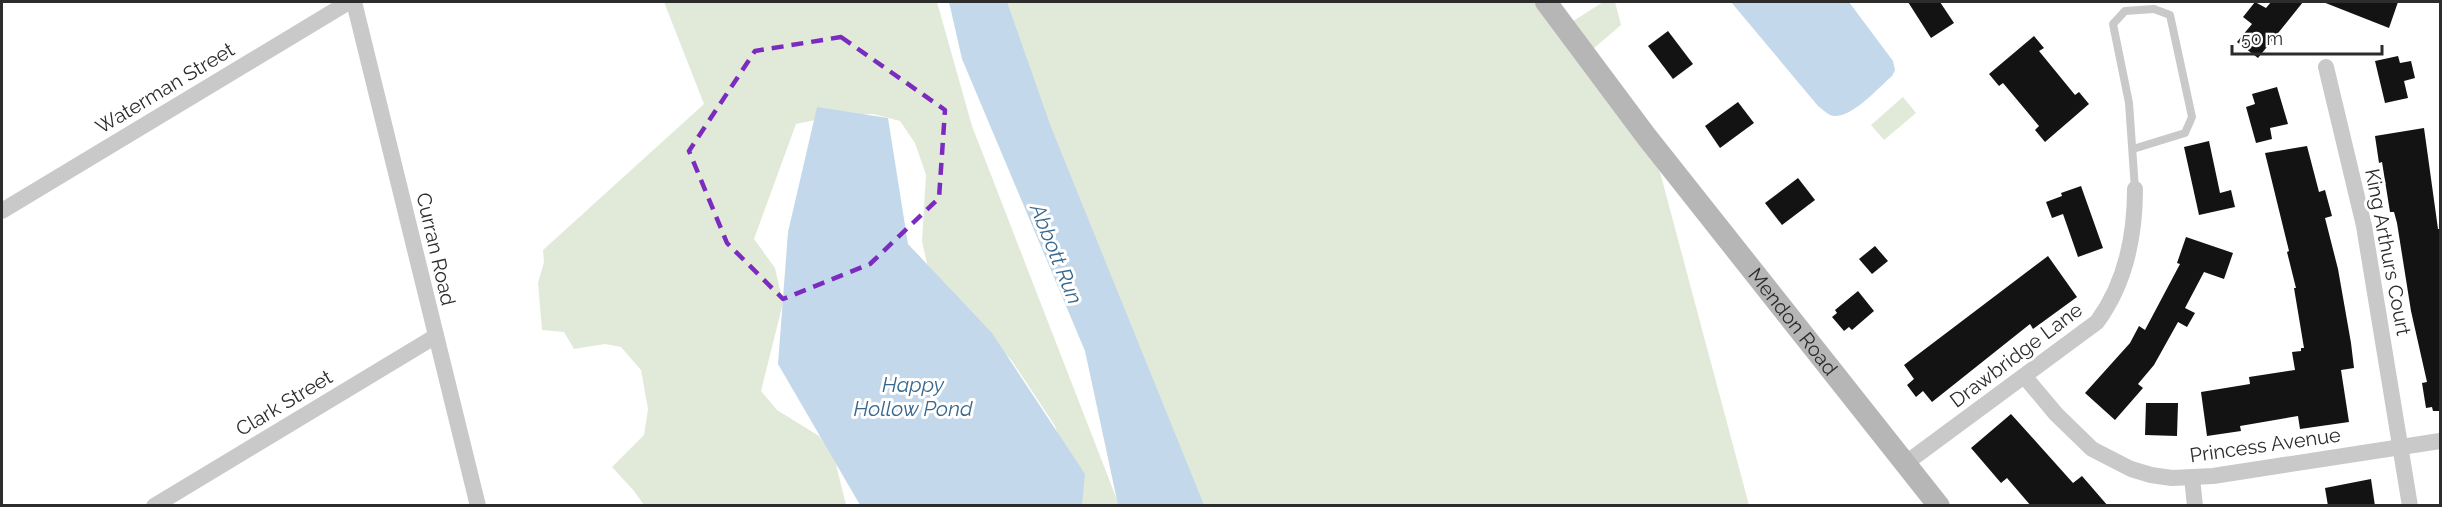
<svg xmlns="http://www.w3.org/2000/svg" width="2442" height="507" viewBox="0 0 2442 507" font-family="Raleway,sans-serif">
  <rect width="100%" height="100%" fill="#fff"/>
  <g fill="#e1ead8">
    <path d="M664,2H937L972,126L1119,505H1080L1055,426L1012,361L927,264L922,241L926,175L915,143L900,121L873,114L840,115L796,124L754,239L775,268L783,303L761,391L777,410L819,436L834,456L846,505H644L634,491L612,467L644,435L648,409L641,370L621,347L605,344L574,349L564,332L542,330L538,283L544,262L543,250L704,104Z"/>
    <path d="M997,2H1542L1567,25L1603,2H1615L1621,25L1586,55L1653,146L1749,505H1186Z"/>
    <path d="M1903,97L1916,113L1884,140L1871,125Z"/>
  </g>
  <g fill="#c3d9eb">
    <path d="M949,2H1007L1051,127L1204,505H1118L1085,351L962,59Z"/>
    <path d="M1731,2H1849L1893,61L1895,70L1892,76C1878,88 1849,122 1830,115C1826,113 1821,108 1818,106Z"/>
    <path d="M817,107L888,118L908,244L992,333L1085,474L1082,505H860L778,364L788,232Z"/>
  </g>
  <g fill="#131313">
    <path d="M1908,2H1940L1954,23L1931,38Z"/>
    <path d="M2255,2L2266,8L2271,2H2303L2258,58L2237,42L2252,24L2243,17Z"/>
    <path d="M2323,2H2398L2389,28Z"/>
    <path d="M1668,31L1693,64L1673,79L1648,46Z"/>
    <path d="M2034,36L2044,48L2039,51L2075,95L2079,92L2089,104L2045,142L2035,130L2039,126L2003,83L1999,86L1989,74Z"/>
    <path d="M2398,56L2400,63L2411,61L2415,78L2404,81L2408,98L2385,103L2375,61Z"/>
    <path d="M2277,87L2288,124L2270,128L2272,139L2256,143L2246,107L2255,104L2252,94Z"/>
    <path d="M1738,102L1754,123L1720,148L1705,126Z"/>
    <path d="M2424,128L2438,229H2440V411H2433L2432,407L2426,408L2422,383L2427,382L2411,311L2397,223L2394,212H2390L2382,162L2379,163L2375,136Z"/>
    <path d="M2209,141L2220,193L2231,190L2235,207L2199,215L2184,147Z"/>
    <path d="M2307,146L2319,192L2325,190L2332,216L2325,218L2338,269L2351,343L2354,368L2341,370L2349,422L2300,429L2298,416L2240,426L2241,431L2207,436L2201,392L2250,384L2249,377L2295,370L2292,352L2301,351V348H2304L2294,288H2296L2287,252L2289,251L2265,153Z"/>
    <path d="M1798,178L1815,200L1782,225L1765,203Z"/>
    <path d="M2081,186L2103,248L2078,257L2063,214L2052,218L2046,202L2062,196L2061,193Z"/>
    <path d="M2186,237L2233,253L2224,279L2204,272L2185,308L2195,313L2187,327L2178,322L2154,365L2138,384L2143,388L2115,420L2085,393L2130,343L2139,326L2145,330L2180,264L2177,263Z"/>
    <path d="M1875,246L1888,261L1872,274L1859,259Z"/>
    <path d="M2048,256L2077,297L2033,329L2030,324L1932,402L1923,391L1916,397L1907,385L1914,379L1904,365Z"/>
    <path d="M1858,291L1874,311L1852,330L1849,327L1844,331L1832,317L1837,313L1835,310Z"/>
    <path d="M2146,403H2178L2177,436L2145,435Z"/>
    <path d="M2011,414L2073,483L2082,476L2108,506H2031L2007,478L2001,483L1971,448Z"/>
    <path d="M2371,479L2375,506H2328L2325,488Z"/>
  </g>
  <g fill="none" stroke-linecap="round" stroke-linejoin="round">
    <path stroke="#c9c9c9" stroke-width="8" d="M2133,149L2185,133L2192,117L2170,15L2154,9L2125,11L2113,24L2129,103L2135,189"/>
    <g stroke="#c9c9c9" stroke-width="16">
      <path d="M354,2L478,506"/>
      <path d="M2326,67L2364,226L2410,506"/>
      <path d="M2,211L349,2"/>
      <path d="M2025,377L2056,414L2092,449L2131,469L2151,475L2172,478L2213,476L2440,441"/>
      <path d="M1906,463L2097,322C2125,284 2135,236 2135,189"/>
      <path d="M2192,478L2195,506"/>
      <path d="M154,506L436,336"/>
    </g>
    <path stroke="#b6b6b6" stroke-width="22" id="s1" d="M1546,2L1646,136L1939,506"/>
  </g>
  <path fill="none" stroke="#7b2cbf" stroke-width="4.5" stroke-dasharray="12 8" stroke-linejoin="round" d="M841,37L945,110L939,198L870,264L783,299L727,243L689,151L755,51Z"/>
  <g text-anchor="middle" stroke-width="6" stroke-linejoin="round" paint-order="stroke">
    <g font-size="20" fill="#2c2c2c" stroke="#fff">
      <text transform="translate(165 88) rotate(-31)" y="7">Waterman Street</text>
      <text transform="translate(436 249) rotate(77)" y="7">Curran Road</text>
      <text transform="translate(2388 252) rotate(79)" y="7">King Arthurs Court</text>
      <text dy="7" stroke="none"><textPath href="#s1" startOffset="404">Mendon Road</textPath></text>
      <text transform="translate(2016 355) rotate(-37)" y="7">Drawbridge Lane</text>
      <text transform="translate(284 403) rotate(-31)" y="7">Clark Street</text>
      <text transform="translate(2265 445) rotate(-8)" y="7">Princess Avenue</text>
    </g>
    <g font-size="21" font-style="italic" fill="#39688e" stroke="#fff">
      <text transform="translate(1056 254) rotate(68)" y="7">Abbott Run</text>
      <text x="913" y="392">Happy<tspan x="913" dy="24">Hollow Pond</tspan></text>
    </g>
  </g>
  <rect width="2442" height="507" fill="none" stroke="#2c2c2c" stroke-width="6"/>
  <path d="M2232 45v9h150v-9" fill="none" stroke="#2c2c2c" stroke-width="3"/>
  <text x="2241" y="45" font-size="18" fill="#2c2c2c" stroke="#ffffff" stroke-width="4.5" paint-order="stroke">50 m</text>
</svg>
